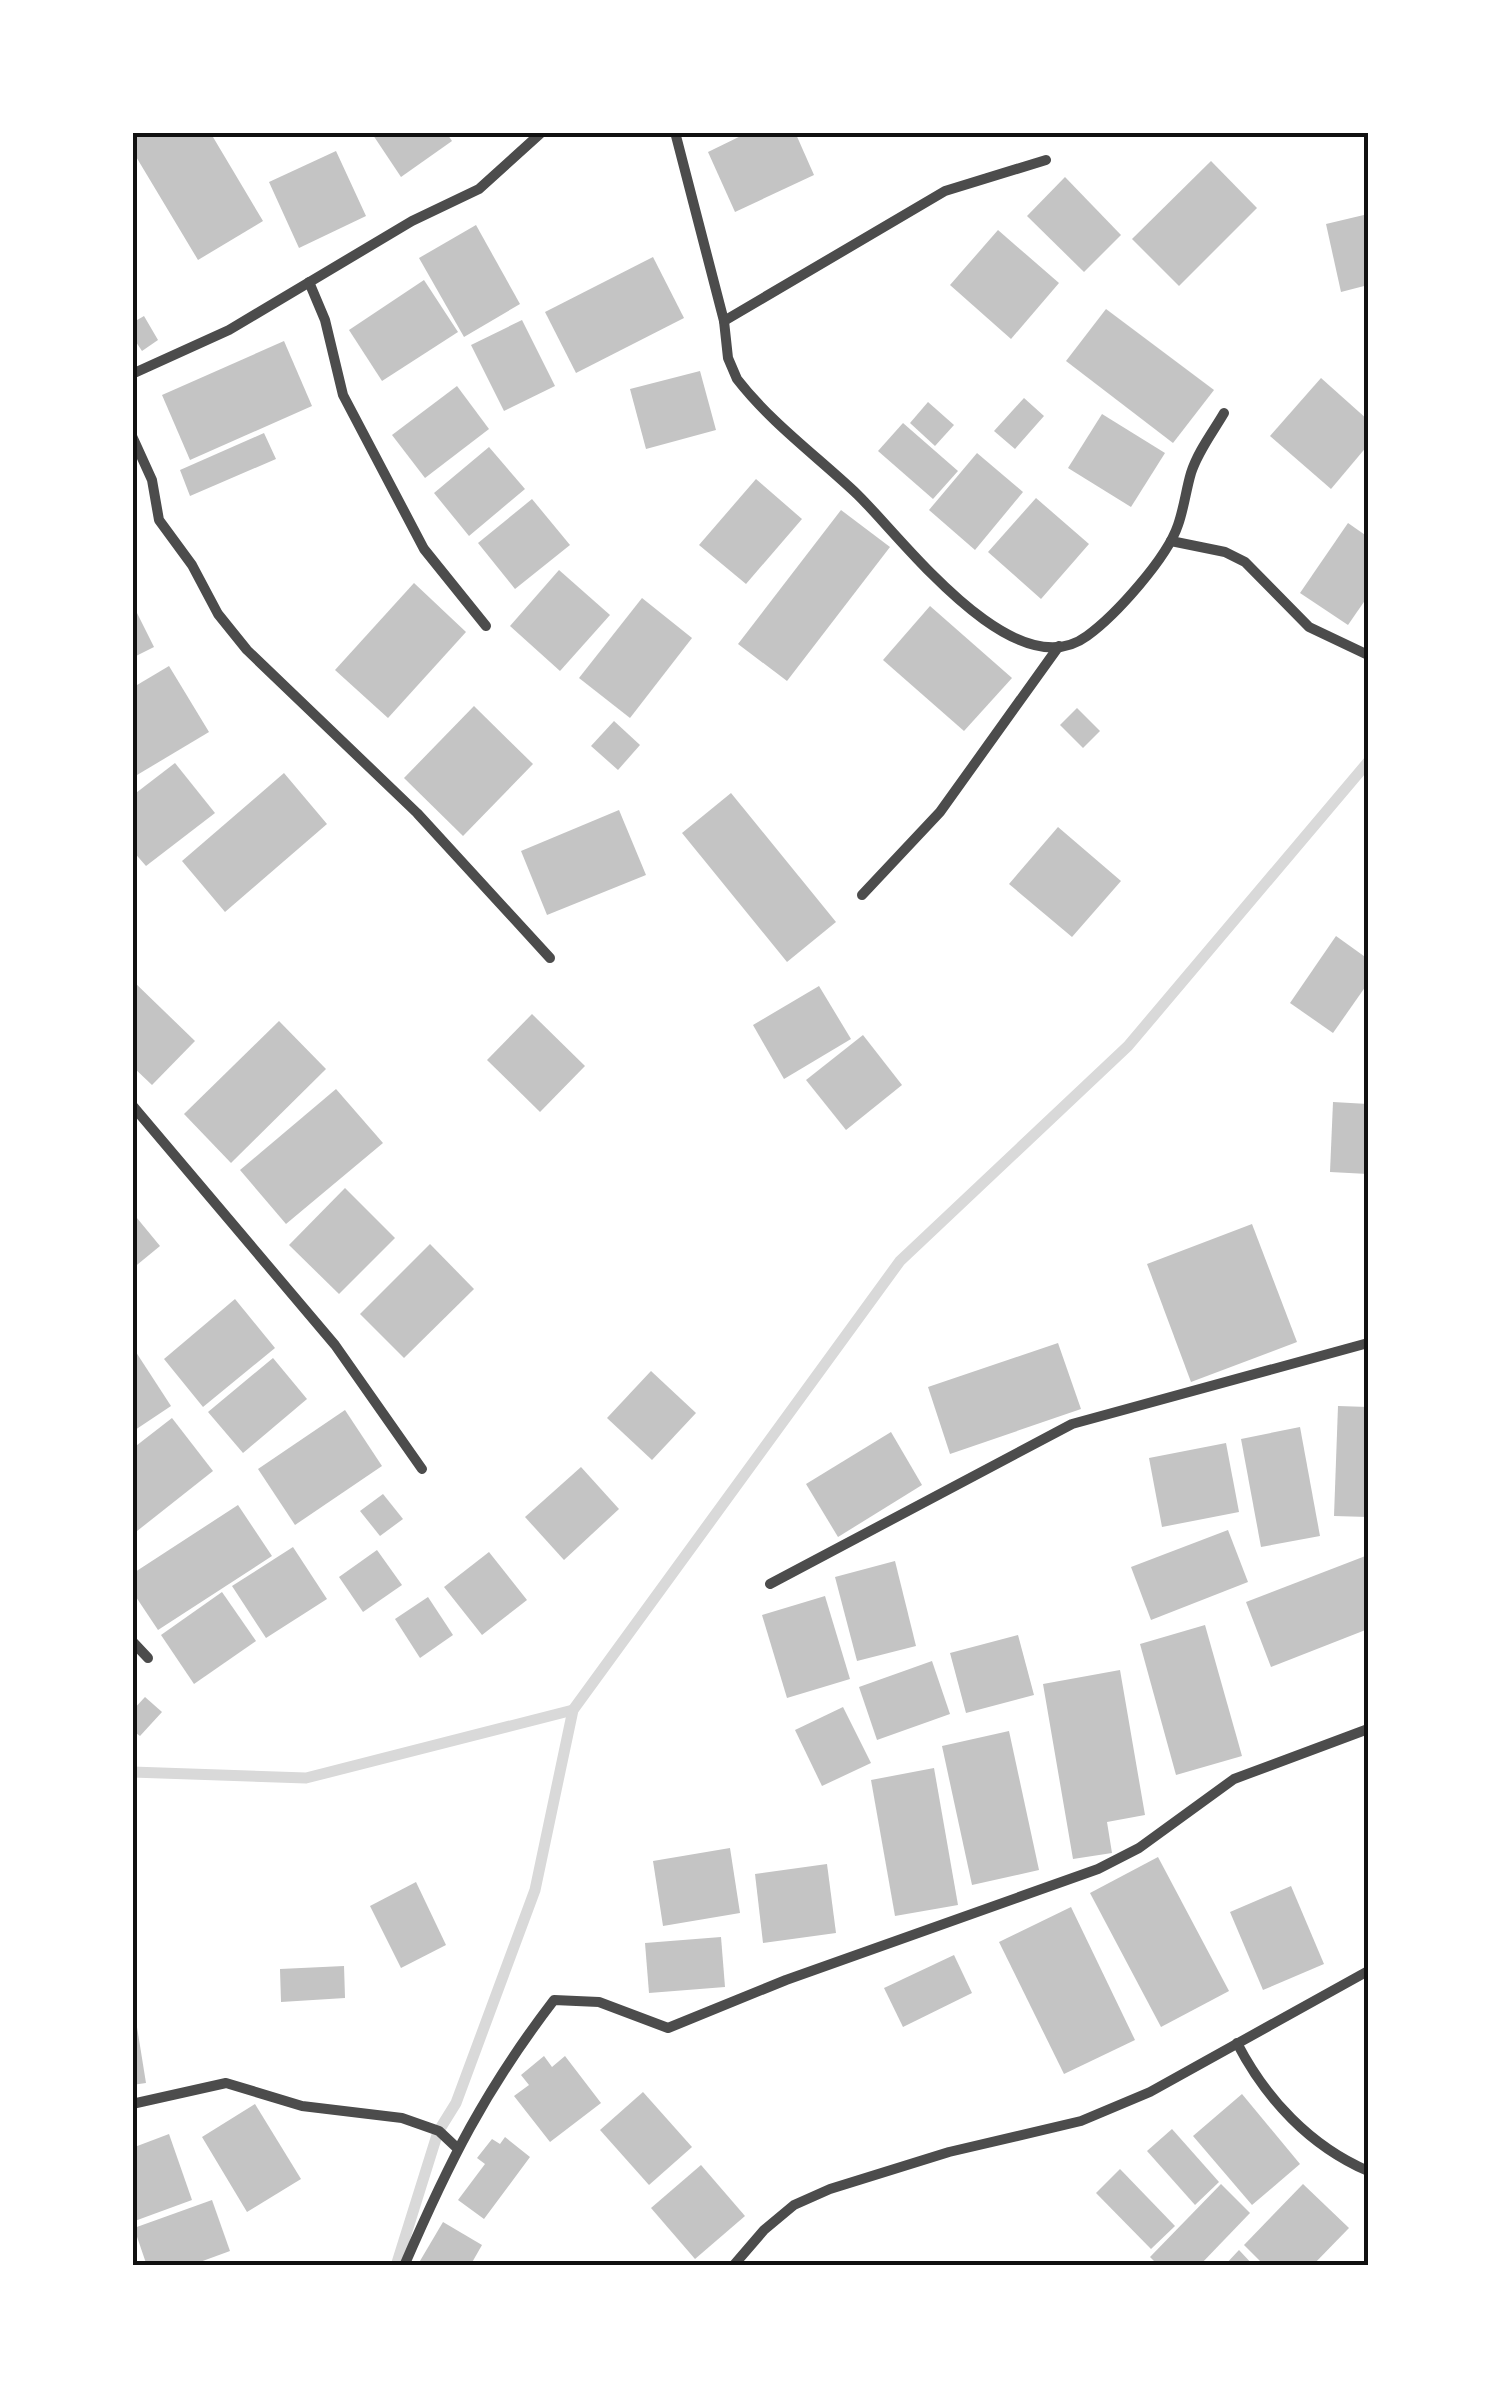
<svg xmlns="http://www.w3.org/2000/svg" width="1501" height="2398" viewBox="0 0 1501 2398" font-family="Overpass,sans-serif">
  <rect width="100%" height="100%" fill="#fff"/>
  <g fill="none" stroke-linecap="round" stroke-linejoin="round">
    <g stroke="#d9d9d9" stroke-width="11">
      <path d="M132,1772L306,1778L573,1710"/>
      <path d="M396,2266L438,2132L456,2103L535,1890L573,1710L900,1261L1128,1046L1368,762"/>
    </g>
  </g>
  <g fill="#c4c4c4">
    <path d="M132,132H210L263,221L198,260L132,150Z"/>
    <path d="M371,132H446L452,141L401,177Z"/>
    <path d="M749,132H795L814,175L735,212L708,152Z"/>
    <path d="M336,151L366,216L299,248L269,182Z"/>
    <path d="M1211,161L1257,208L1179,286L1132,239Z"/>
    <path d="M1065,177L1121,235L1084,272L1027,216Z"/>
    <path d="M1368,214V285L1341,292L1326,224Z"/>
    <path d="M476,225L520,304L464,337L419,258Z"/>
    <path d="M998,230L1059,283L1011,339L950,285Z"/>
    <path d="M653,257L684,318L576,373L545,312Z"/>
    <path d="M424,280L458,332L382,381L349,330Z"/>
    <path d="M1106,309L1214,390L1173,443L1066,361Z"/>
    <path d="M144,316L158,340L142,351L132,336V323Z"/>
    <path d="M522,320L555,386L504,411L471,345Z"/>
    <path d="M284,341L312,406L190,460L162,395Z"/>
    <path d="M700,371L716,430L646,449L630,389Z"/>
    <path d="M1321,378L1368,420V445L1331,489L1270,436Z"/>
    <path d="M457,386L489,429L425,478L392,435Z"/>
    <path d="M1024,398L1044,416L1015,449L994,431Z"/>
    <path d="M928,402L954,425L935,446L910,423Z"/>
    <path d="M1102,414L1165,453L1131,507L1068,468Z"/>
    <path d="M903,423L958,471L933,499L878,451Z"/>
    <path d="M264,433L276,459L190,496L180,470Z"/>
    <path d="M489,447L525,489L469,536L434,493Z"/>
    <path d="M977,453L1023,492L975,550L929,510Z"/>
    <path d="M756,479L802,519L746,584L699,545Z"/>
    <path d="M1036,498L1089,544L1041,599L988,552Z"/>
    <path d="M532,499L570,545L515,589L478,543Z"/>
    <path d="M841,510L890,547L787,681L738,644Z"/>
    <path d="M1348,523L1368,537V596L1348,625L1300,593Z"/>
    <path d="M559,570L610,615L560,671L510,626Z"/>
    <path d="M414,583L466,632L388,718L335,670Z"/>
    <path d="M642,598L692,638L630,718L579,678Z"/>
    <path d="M132,603L154,647L132,658Z"/>
    <path d="M930,606L1012,678L964,731L883,660Z"/>
    <path d="M169,666L209,732L132,778V688Z"/>
    <path d="M474,706L533,764L463,836L404,778Z"/>
    <path d="M1077,708L1100,731L1083,748L1060,725Z"/>
    <path d="M614,721L640,745L618,770L591,746Z"/>
    <path d="M175,763L215,813L146,866L132,850V796Z"/>
    <path d="M284,773L327,824L225,912L182,861Z"/>
    <path d="M731,793L836,922L787,962L682,833Z"/>
    <path d="M619,810L646,875L547,915L521,851Z"/>
    <path d="M1058,827L1121,881L1072,937L1009,884Z"/>
    <path d="M1336,936L1368,959V983L1333,1033L1290,1003Z"/>
    <path d="M132,980L195,1041L152,1085L132,1066Z"/>
    <path d="M819,986L851,1039L784,1079L753,1025Z"/>
    <path d="M532,1014L585,1066L540,1112L487,1060Z"/>
    <path d="M279,1021L326,1069L231,1163L184,1114Z"/>
    <path d="M863,1035L902,1085L846,1130L806,1080Z"/>
    <path d="M336,1089L383,1143L286,1224L240,1170Z"/>
    <path d="M1333,1102L1368,1104V1174L1330,1172Z"/>
    <path d="M345,1188L395,1238L339,1294L289,1245Z"/>
    <path d="M132,1212L160,1246L132,1269Z"/>
    <path d="M1252,1224L1297,1342L1191,1382L1147,1264Z"/>
    <path d="M430,1244L474,1289L404,1358L360,1314Z"/>
    <path d="M235,1299L275,1348L203,1407L164,1359Z"/>
    <path d="M1058,1343L1081,1409L950,1454L928,1387Z"/>
    <path d="M132,1346L171,1406L132,1432Z"/>
    <path d="M273,1358L307,1399L243,1453L208,1412Z"/>
    <path d="M651,1371L696,1413L652,1460L607,1418Z"/>
    <path d="M1338,1406L1368,1407V1517L1334,1516Z"/>
    <path d="M345,1410L382,1466L295,1525L258,1469Z"/>
    <path d="M172,1418L213,1471L132,1535V1449Z"/>
    <path d="M1300,1427L1320,1536L1261,1547L1241,1439Z"/>
    <path d="M891,1432L922,1485L838,1537L806,1484Z"/>
    <path d="M1226,1443L1239,1512L1162,1527L1149,1458Z"/>
    <path d="M581,1467L619,1509L564,1560L525,1517Z"/>
    <path d="M383,1494L403,1519L380,1536L360,1511Z"/>
    <path d="M238,1505L272,1556L158,1630L132,1591V1574Z"/>
    <path d="M1228,1530L1248,1582L1151,1620L1131,1567Z"/>
    <path d="M293,1547L327,1599L266,1638L232,1586Z"/>
    <path d="M377,1550L402,1585L363,1612L339,1577Z"/>
    <path d="M489,1552L527,1600L482,1635L444,1587Z"/>
    <path d="M1368,1555V1629L1271,1667L1246,1602Z"/>
    <path d="M895,1561L916,1646L857,1661L835,1577Z"/>
    <path d="M222,1592L256,1641L194,1684L161,1635Z"/>
    <path d="M825,1596L850,1679L787,1698L762,1615Z"/>
    <path d="M428,1597L453,1635L420,1658L395,1619Z"/>
    <path d="M1205,1625L1242,1756L1176,1775L1140,1644Z"/>
    <path d="M1018,1635L1034,1695L966,1713L950,1653Z"/>
    <path d="M932,1661L950,1714L877,1740L859,1687Z"/>
    <path d="M1120,1670L1145,1815L1107,1822L1112,1853L1073,1859L1043,1684Z"/>
    <path d="M145,1697L162,1712L140,1736L132,1730V1711Z"/>
    <path d="M843,1707L871,1763L822,1786L795,1730Z"/>
    <path d="M1009,1731L1039,1870L972,1885L942,1746Z"/>
    <path d="M934,1768L958,1905L895,1916L871,1780Z"/>
    <path d="M730,1848L740,1913L663,1926L653,1861Z"/>
    <path d="M1158,1857L1229,1991L1161,2027L1090,1893Z"/>
    <path d="M827,1864L836,1933L763,1943L755,1874Z"/>
    <path d="M416,1882L446,1945L401,1968L370,1906Z"/>
    <path d="M1291,1886L1324,1964L1263,1990L1230,1912Z"/>
    <path d="M1071,1907L1135,2040L1064,2074L999,1942Z"/>
    <path d="M721,1937L725,1987L649,1993L645,1943Z"/>
    <path d="M954,1955L972,1993L903,2027L884,1988Z"/>
    <path d="M344,1966L345,1998L281,2002L280,1969Z"/>
    <path d="M132,1996L146,2083L132,2085Z"/>
    <path d="M544,2056L552,2067L565,2056L601,2103L550,2142L514,2096L529,2085L521,2075Z"/>
    <path d="M643,2092L692,2147L649,2185L600,2130Z"/>
    <path d="M1242,2094L1300,2164L1252,2205L1193,2136Z"/>
    <path d="M255,2104L301,2179L247,2212L202,2137Z"/>
    <path d="M1172,2129L1219,2182L1195,2205L1147,2151Z"/>
    <path d="M169,2134L192,2200L132,2222V2148Z"/>
    <path d="M505,2137L530,2157L484,2219L458,2200L485,2164L477,2158L492,2139L500,2144Z"/>
    <path d="M701,2165L745,2216L695,2259L651,2208Z"/>
    <path d="M1120,2169L1175,2226L1151,2249L1096,2193Z"/>
    <path d="M1221,2184L1250,2213L1199,2266H1159L1150,2257Z"/>
    <path d="M1303,2184L1349,2228L1312,2266H1265L1244,2245Z"/>
    <path d="M212,2200L230,2251L189,2266H147L134,2228Z"/>
    <path d="M443,2222L482,2245L470,2266H417Z"/>
    <path d="M1239,2250L1254,2266H1224Z"/>
  </g>
  <g fill="none" stroke-linecap="round" stroke-linejoin="round">
    <g stroke="#4c4c4c" stroke-width="10">
      <path d="M675,132L724,321L728,358L737,379C771,423 818,457 858,495C902,538 1014,690 1087,636C1116,615 1167,558 1178,525C1184,508 1186,490 1191,473C1198,451 1213,432 1224,413"/>
      <path d="M309,282L325,320L343,395L424,549L486,626"/>
      <path d="M724,321L945,191L1046,160"/>
      <path d="M132,374L229,330L412,221L479,189L542,132"/>
      <path d="M132,436L152,480L159,520L192,565L218,614L247,650L417,813L550,958"/>
      <path d="M1171,541L1225,552L1245,562L1309,627L1368,655"/>
      <path d="M862,895L940,812L1059,646"/>
      <path d="M132,1105L335,1345L422,1469"/>
      <path d="M770,1584L1072,1424L1368,1343"/>
      <path d="M132,1641L148,1658"/>
      <path d="M1237,2043C1266,2099 1310,2146 1368,2171"/>
      <path d="M132,2104L226,2083L302,2106L402,2118L439,2131L456,2147"/>
      <path d="M404,2266C449,2162 485,2090 554,2000L599,2002L668,2028L786,1980L1098,1869L1139,1848L1234,1779L1368,1729"/>
      <path d="M733,2266L764,2230L794,2205L830,2189L949,2152L1081,2121L1150,2092L1368,1971"/>
    </g>
  </g>
  <rect width="1501" height="2398" fill="none" stroke="#ffffff" stroke-width="270"/>
  <rect x="135" y="135" width="1231" height="2128" fill="none" stroke="#111" stroke-width="4"/>
</svg>
